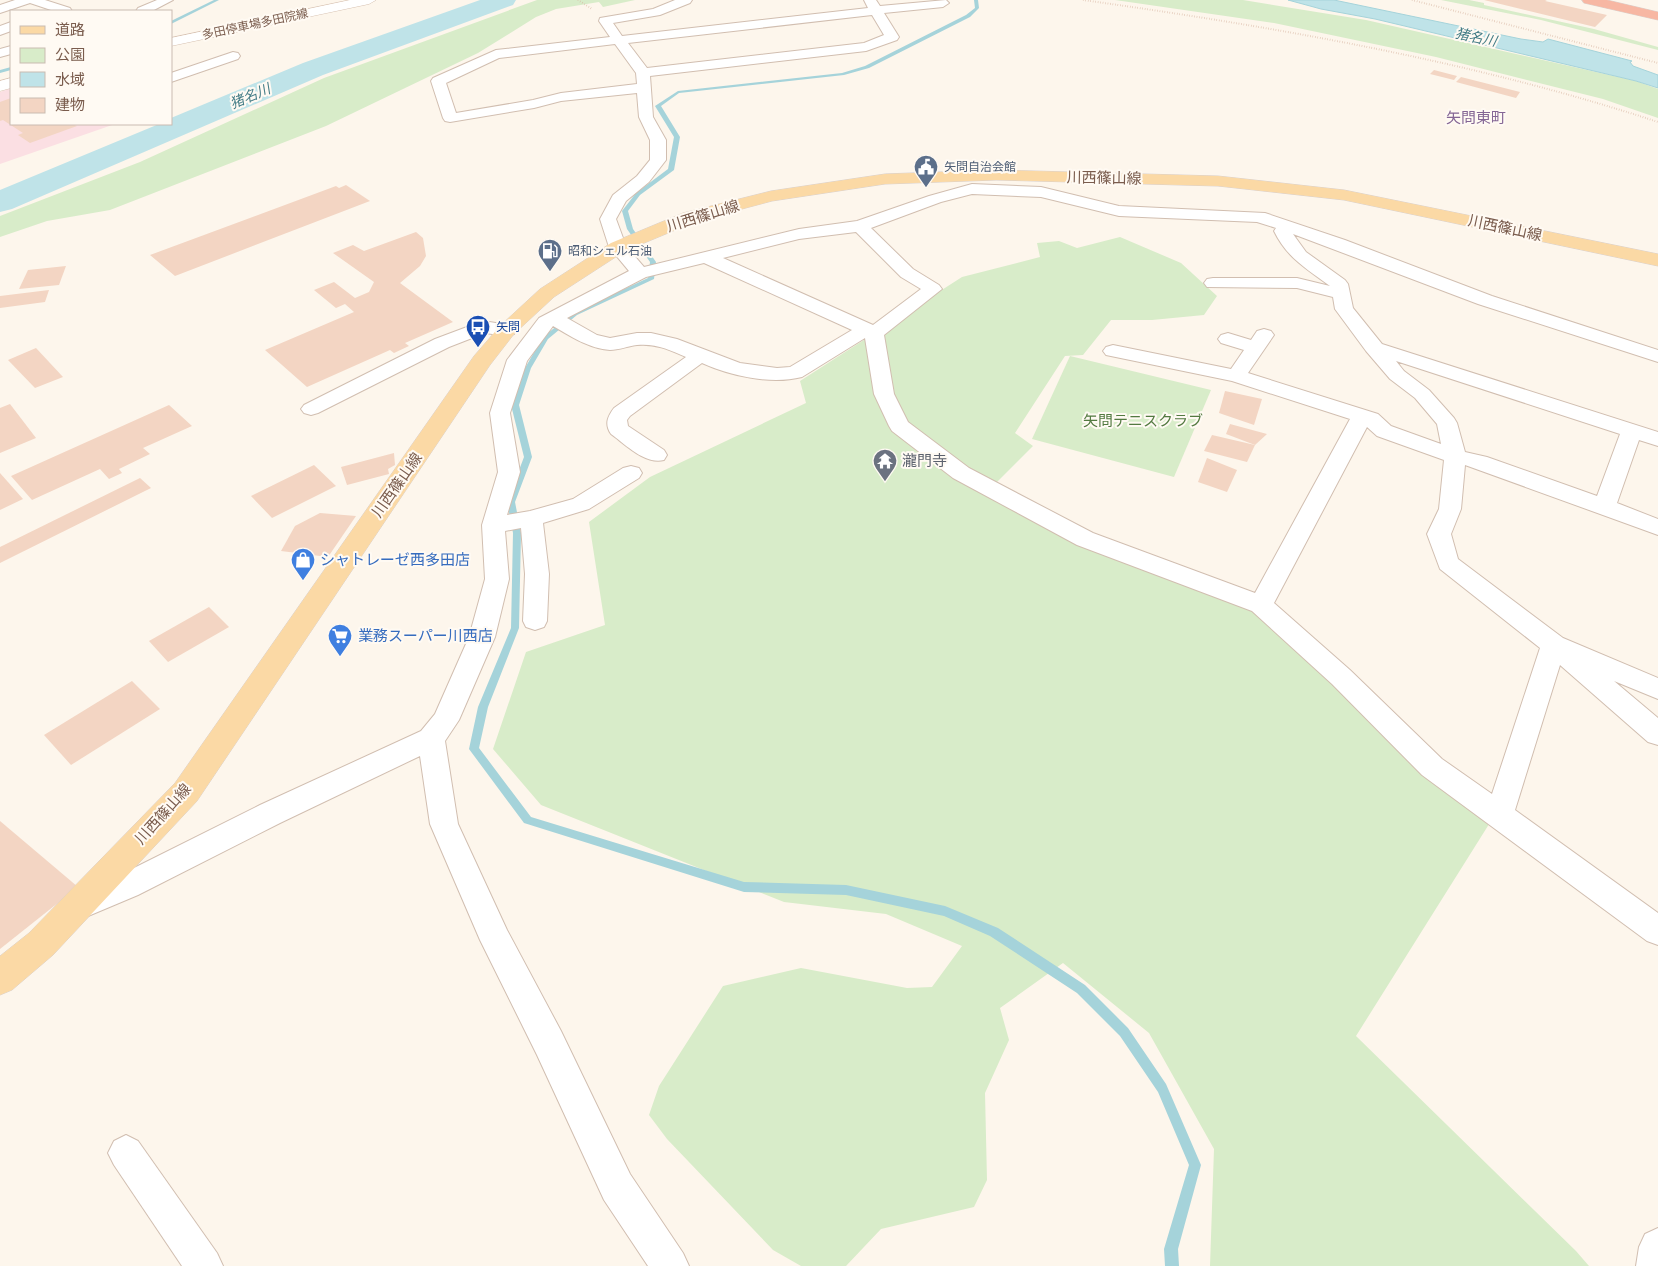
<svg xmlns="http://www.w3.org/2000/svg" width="1658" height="1266" viewBox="0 0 1658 1266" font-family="Signika,'Noto Sans JP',sans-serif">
  <rect width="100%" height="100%" fill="#fdf6ec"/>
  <path fill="#fbdfe3" d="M11,88V124H115L0,164V92Z"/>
  <g fill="#d8ecc9">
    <path d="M537,0H635L603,7L599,2L556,9L536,17L478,53L326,126L110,210L47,221L0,237V216L140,162L324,78Z"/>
    <path d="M1115,0H1243L1366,20L1636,81L1658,89V118L1603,99L1436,57L1274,23Z"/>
    <path d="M1441,0H1469L1484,3V5L1594,29L1658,47V50L1541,20Z"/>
    <path d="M1120,237L1181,263L1217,296L1204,315L1152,320H1111L1083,355L1065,356L1015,433L1033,446L996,483L1032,518L1259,607L1491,821L1356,1036L1576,1251L1589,1266H1210L1214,1149L1149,1033L1063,963L1000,1008L1009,1040L985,1093L987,1180L974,1207L881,1229L846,1266H801L773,1250L667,1139L649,1115L659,1086L723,986L801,968L907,988L932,987L962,946L886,914L784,902L541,805L493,749L526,652L605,625L589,522L650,477L806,403L800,381L962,277L1040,257L1037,243L1059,241L1077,248Z"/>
    <path d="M1070,356L1211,390L1174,477L1032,439Z"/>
  </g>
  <path fill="#bfe3e8" stroke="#a5d3da" d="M1288,0H1334L1521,39L1543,42L1548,39L1632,61L1630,62L1633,66L1658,75V88L1636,81L1375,19L1321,9Z"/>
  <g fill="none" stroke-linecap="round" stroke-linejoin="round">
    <g fill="#a5d3da" fill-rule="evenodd">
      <path d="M214,0H219L171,24V21Z"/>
      <path d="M974,0H978L979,8L970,17L869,68L844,75L679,93L661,106L680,137L674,170L640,195L628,211L633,229L656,262L654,279L577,315L548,339L531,368L519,405L532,457L515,502L521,533L519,628L488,707L479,748L531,817L744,882L846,885L945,906L998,928L1085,985L1128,1028L1166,1084L1201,1165L1178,1249L1179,1266H1165L1164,1249L1189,1165L1158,1092L1120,1036L1077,993L990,936L944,916L846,895L744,892L524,823L469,749L478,707L511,628L513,533L507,502L524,457L511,405L525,368L543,337L573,313L648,278L650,262L627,229L622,211L636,193L668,169L674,137L655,106L678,91L842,73L865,66L966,15L975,8Z"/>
      <path d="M11,67V70L0,73V70Z"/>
    </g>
    <path fill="#bfe3e8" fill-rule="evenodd" d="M480,0H516L513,5L323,75L12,209L0,212V190L159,124H171V118L303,63Z"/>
  </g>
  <g fill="#f3d5c3">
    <path d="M1484,0H1547L1545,1L1607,15L1595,27Z"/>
    <path d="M1434,70L1457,76L1454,80L1430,74Z"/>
    <path d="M1461,77L1520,92L1516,98L1456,82Z"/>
    <path d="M11,98V124H72L77,126L30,143L18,135L23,133L3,120L0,121V102Z"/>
    <path d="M346,185L370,201L175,276L150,255L336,186L339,188Z"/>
    <path d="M416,232L423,238L426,256L420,266L400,283L453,322L405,343L409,346L394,353L390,350L307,387L265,350L354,312L345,304L336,308L314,290L334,282L355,298L369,292L374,282L333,253L353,245L364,251Z"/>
    <path d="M66,266L59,285L19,289L28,270Z"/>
    <path d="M49,290L45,302L0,308V296Z"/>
    <path d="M36,348L63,377L35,388L8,360Z"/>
    <path d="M1225,391L1262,399L1254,425L1219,413Z"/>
    <path d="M10,404L36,438L0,453V408Z"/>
    <path d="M169,405L192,426L143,448L150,454L119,469L122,473L109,479L100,469L32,500L11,476Z"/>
    <path d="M1230,424L1267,434L1255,445L1226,434Z"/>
    <path d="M1212,435L1255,445L1247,462L1204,451Z"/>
    <path d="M394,453L395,465L388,469L389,474L347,485L341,467Z"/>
    <path d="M1207,458L1237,470L1227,492L1198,482Z"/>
    <path d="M314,465L336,486L272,518L251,496Z"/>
    <path d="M0,473L23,499L0,510Z"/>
    <path d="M140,478L151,488L0,563V547Z"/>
    <path d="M320,513L356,516L328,557L281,551L295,526Z"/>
    <path d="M209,607L229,627L168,662L149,641Z"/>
    <path d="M132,681L160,709L71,765L44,735Z"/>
    <path d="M0,821L78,887L0,949Z"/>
  </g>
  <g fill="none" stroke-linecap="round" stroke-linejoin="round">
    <defs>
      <g id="street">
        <path d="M15,0H45L70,8L72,11H54L30,3L0,13V5Z"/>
        <path d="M157,0H173L152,11H136L138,8Z"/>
        <path d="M675,0H692L690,3L660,15L613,23L622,36L868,8L864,0H876L880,6L946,0L949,3L943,7L884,13L899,37L897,40L866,51L650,76L653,117L666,140V160L649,182L626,201L616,219L626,246L644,267L799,229L857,221L929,196L972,184L1041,187L1119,206L1265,213L1345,240L1492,296L1658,350V362L1478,304L1293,234L1306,252L1345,280L1348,284L1353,308L1382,344L1658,432V446L1639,440L1617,503L1658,519V535L1465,465L1461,509L1451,534L1458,559L1563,638L1658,678V699L1614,681L1658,718V745L1648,742L1560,665L1515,810L1658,913V945L1647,941L1422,775L1332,684L1252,611L1077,545L953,478L892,431L889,426L874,394L865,338L802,377C771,385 731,376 702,363L630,416L627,420L628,426L664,450L667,455L664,460C645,465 625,444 611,434C604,424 608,416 614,408L686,357C670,350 655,343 637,345C628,346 619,350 610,350C590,349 570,336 553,326L527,361L510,413L520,472L507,515L530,511L573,499L623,468L631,466L639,468L642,473L639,478L589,509L543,523L549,574L547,621L544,627L535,630L526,627L523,621L525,574L521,528L505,531L509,579L495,637L459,720L445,741L458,824L507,930L561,1031L630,1174L683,1253L689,1266H648L604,1200L537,1055L480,940L430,824L420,756L280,823L138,895L81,919L70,915L66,905L70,895L116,877L260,805L421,731L435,714L469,637L485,579L482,525L498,472L490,413L507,360L539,318L629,271L609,247L600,219L613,195L637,176L650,160V140L639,117L637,93L561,101L534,108L450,122L445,121L443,118L431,81L433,78L496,50L610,37L599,21L600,18L653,9ZM872,15L884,35L864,43L647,68L628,43ZM615,44L636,73L637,84L561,93L533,100L456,113L446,83L499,58ZM972,194L1041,197L1119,216L1257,222L1276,228L1274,231C1287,258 1307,269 1330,286L1297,278H1213L1207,279L1204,283L1207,287L1297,288L1333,297L1335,309L1366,351L1390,379L1415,398L1437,424L1441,444L1391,426L1378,414L1248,373L1274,335L1271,331L1264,329L1257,331L1251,340L1228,333L1221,335L1218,339L1221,343L1244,350L1231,369L1113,345L1106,347L1103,351L1106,355L1232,381L1350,419L1255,593L1093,533L969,468L908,422L894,394L884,335L942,289L939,285L913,269L871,228L941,202ZM856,232L901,277L921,289L873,325L723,258L799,239ZM704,263L852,330L790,367L777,368L740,363L677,339L651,333H637L610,338L597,335L567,318L646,277ZM1396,361L1620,434L1597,496L1487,457L1465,452L1457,423L1454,418L1429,390L1404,371ZM1367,427L1377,436L1444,460L1439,509L1427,534L1440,569L1540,648L1492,794L1442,759L1350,670L1274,603Z"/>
        <path d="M11,22V31L0,35V26Z"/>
        <path d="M11,46V54L0,57V49Z"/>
        <path d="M233,52L238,53L240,56L238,59L171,82V73Z"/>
        <path d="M483,321L514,326L516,330L514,334L507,336L485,333L449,347L318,413L311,415L304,413L301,409L304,405L435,339Z"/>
        <path d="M126,1135L138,1141L217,1253L223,1266H182L114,1165L108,1153L114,1141Z"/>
        <path d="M1658,1228V1266H1636L1639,1247L1645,1234Z"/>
      </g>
      <g id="secondary">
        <path d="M350,0H376L369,4L171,46V38Z"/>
        <path d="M11,78V88L0,91V81Z"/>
      </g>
      <path id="primary" d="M996,170L1218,176L1344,190L1658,254V266L1344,200L1218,186L996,180L885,184L772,201L697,221L625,251L554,297L514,334L490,365L197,801L53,955L12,990L0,995V956L29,933L175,783L474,356L500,326L540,289L611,243L683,213L771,191L885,174Z"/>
      <path id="highway" d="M1582,0H1607L1658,12V20L1584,3Z"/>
    </defs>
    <use href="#street" stroke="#d1beb0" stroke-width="2"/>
    <use href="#secondary" stroke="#d6c0b0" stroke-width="1"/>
    <use href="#primary" stroke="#dad1cd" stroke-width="1"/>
    <use href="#highway" stroke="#dad1cd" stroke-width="1"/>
    <g stroke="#d9b8a5" stroke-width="2" stroke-dasharray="0.5 2" stroke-linecap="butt">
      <path d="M578,0L592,9"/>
      <path d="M1083,0C1276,27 1473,61 1658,122"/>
      <path d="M1412,0L1658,63"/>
    </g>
    <use href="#street" fill="#fff" fill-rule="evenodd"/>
    <use href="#secondary" fill="#fff" fill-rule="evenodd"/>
    <use href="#primary" fill="#fbd9a5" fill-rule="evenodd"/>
    <use href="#highway" fill="#f7b7a3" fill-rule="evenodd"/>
  </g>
  <defs>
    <symbol id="civic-pin" viewBox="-11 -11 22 30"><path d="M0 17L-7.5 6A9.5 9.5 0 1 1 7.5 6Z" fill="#5c6f8a" stroke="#fffaf3"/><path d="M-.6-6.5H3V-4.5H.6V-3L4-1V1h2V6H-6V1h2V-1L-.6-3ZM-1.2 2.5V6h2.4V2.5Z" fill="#fff"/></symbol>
    <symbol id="fuel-pin" viewBox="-11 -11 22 30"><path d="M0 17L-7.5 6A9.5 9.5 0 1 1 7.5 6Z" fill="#5c6f8a" stroke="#fffaf3"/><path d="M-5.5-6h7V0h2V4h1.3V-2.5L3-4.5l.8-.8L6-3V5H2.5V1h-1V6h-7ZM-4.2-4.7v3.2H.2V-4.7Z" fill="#fff"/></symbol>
    <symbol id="bus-pin" viewBox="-11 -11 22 30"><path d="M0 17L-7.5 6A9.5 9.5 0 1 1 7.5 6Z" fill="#1a4fb4" stroke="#fffaf3"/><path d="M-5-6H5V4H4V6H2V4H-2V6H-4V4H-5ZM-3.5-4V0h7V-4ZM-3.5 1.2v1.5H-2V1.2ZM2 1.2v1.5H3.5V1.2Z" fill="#fff"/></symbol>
    <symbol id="temple-pin" viewBox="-11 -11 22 30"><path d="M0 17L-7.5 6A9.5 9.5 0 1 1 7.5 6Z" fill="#6b7280" stroke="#fffaf3"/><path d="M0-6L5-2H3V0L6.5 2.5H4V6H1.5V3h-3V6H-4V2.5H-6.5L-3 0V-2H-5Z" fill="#fff"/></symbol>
    <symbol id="shop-pin" viewBox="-11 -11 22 30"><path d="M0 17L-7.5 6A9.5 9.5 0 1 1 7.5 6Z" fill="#3f7fe0" stroke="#fffaf3"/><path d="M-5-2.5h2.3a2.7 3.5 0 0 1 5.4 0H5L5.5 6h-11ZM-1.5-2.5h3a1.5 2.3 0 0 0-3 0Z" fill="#fff"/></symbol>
    <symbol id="supermarket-pin" viewBox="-11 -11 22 30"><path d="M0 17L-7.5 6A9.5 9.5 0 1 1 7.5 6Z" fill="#3f7fe0" stroke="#fffaf3"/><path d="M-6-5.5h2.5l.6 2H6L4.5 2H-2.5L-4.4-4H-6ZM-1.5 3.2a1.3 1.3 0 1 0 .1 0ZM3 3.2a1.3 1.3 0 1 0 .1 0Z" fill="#fff"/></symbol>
  </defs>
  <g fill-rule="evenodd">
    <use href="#civic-pin" x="912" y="153" width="28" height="38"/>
    <use href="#fuel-pin" x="536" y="237" width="28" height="38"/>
    <use href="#bus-pin" x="464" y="313" width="28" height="38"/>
    <use href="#temple-pin" x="871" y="447" width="28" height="38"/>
    <use href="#shop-pin" x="289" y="546" width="28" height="38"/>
    <use href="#supermarket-pin" x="326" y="622" width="28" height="38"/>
  </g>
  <g text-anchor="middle" stroke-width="4" stroke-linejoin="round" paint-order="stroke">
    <g font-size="12" fill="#7a5c4d" stroke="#fffaf3">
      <text transform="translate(255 24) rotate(-12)" y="4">多田停車場多田院線</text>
    </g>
    <g font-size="12" fill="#4e5e75" stroke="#fffaf3" text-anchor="start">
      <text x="944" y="171">矢問自治会館</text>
      <text x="568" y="255">昭和シェル石油</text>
    </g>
    <g font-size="12" fill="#164399" stroke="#fffaf3" text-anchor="start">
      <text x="496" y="331">矢問</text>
    </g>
    <g font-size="14" font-style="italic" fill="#437c86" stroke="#fffaf3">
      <text transform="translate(1476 37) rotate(12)" y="5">猪名川</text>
      <text transform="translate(250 96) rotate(-23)" y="5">猪名川</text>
    </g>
    <g font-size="15" fill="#846695" stroke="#fffaf3">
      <text x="1476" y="123">矢問東町</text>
    </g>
    <g font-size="15" fill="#7a5c4d" stroke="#fffaf3">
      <text transform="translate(1104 178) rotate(1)" y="5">川西篠山線</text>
      <text transform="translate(703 216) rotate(-17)" y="5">川西篠山線</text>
      <text transform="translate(1505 228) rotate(12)" y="5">川西篠山線</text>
      <text transform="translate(397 485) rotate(-55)" y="5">川西篠山線</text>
      <text transform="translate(163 814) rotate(-48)" y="5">川西篠山線</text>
    </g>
    <g font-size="15" fill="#537a41" stroke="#fffaf3">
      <text x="1143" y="426">矢問テニスクラブ</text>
    </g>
    <g font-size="15" fill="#5b616d" stroke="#fffaf3" text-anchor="start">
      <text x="902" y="466">瀧門寺</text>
    </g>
    <g font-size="15" fill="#366cbe" stroke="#fffaf3" text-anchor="start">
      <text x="320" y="565">シャトレーゼ西多田店</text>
      <text x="358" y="641">業務スーパー川西店</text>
    </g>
  </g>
  <rect x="10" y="10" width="162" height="115" fill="#fffaf3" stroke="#cabbb1"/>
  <rect x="20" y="26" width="25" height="8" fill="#fbd9a5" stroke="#cabbb1"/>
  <text x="55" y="35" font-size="15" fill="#7a5c4d">道路</text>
  <rect x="20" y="48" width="25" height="15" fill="#d8ecc9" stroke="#cabbb1"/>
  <text x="55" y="60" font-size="15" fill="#7a5c4d">公園</text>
  <rect x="20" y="72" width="25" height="15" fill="#bfe3e8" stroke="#cabbb1"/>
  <text x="55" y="85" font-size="15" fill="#7a5c4d">水域</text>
  <rect x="20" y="98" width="25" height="15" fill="#f3d5c3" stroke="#cabbb1"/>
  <text x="55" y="110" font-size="15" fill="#7a5c4d">建物</text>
</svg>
